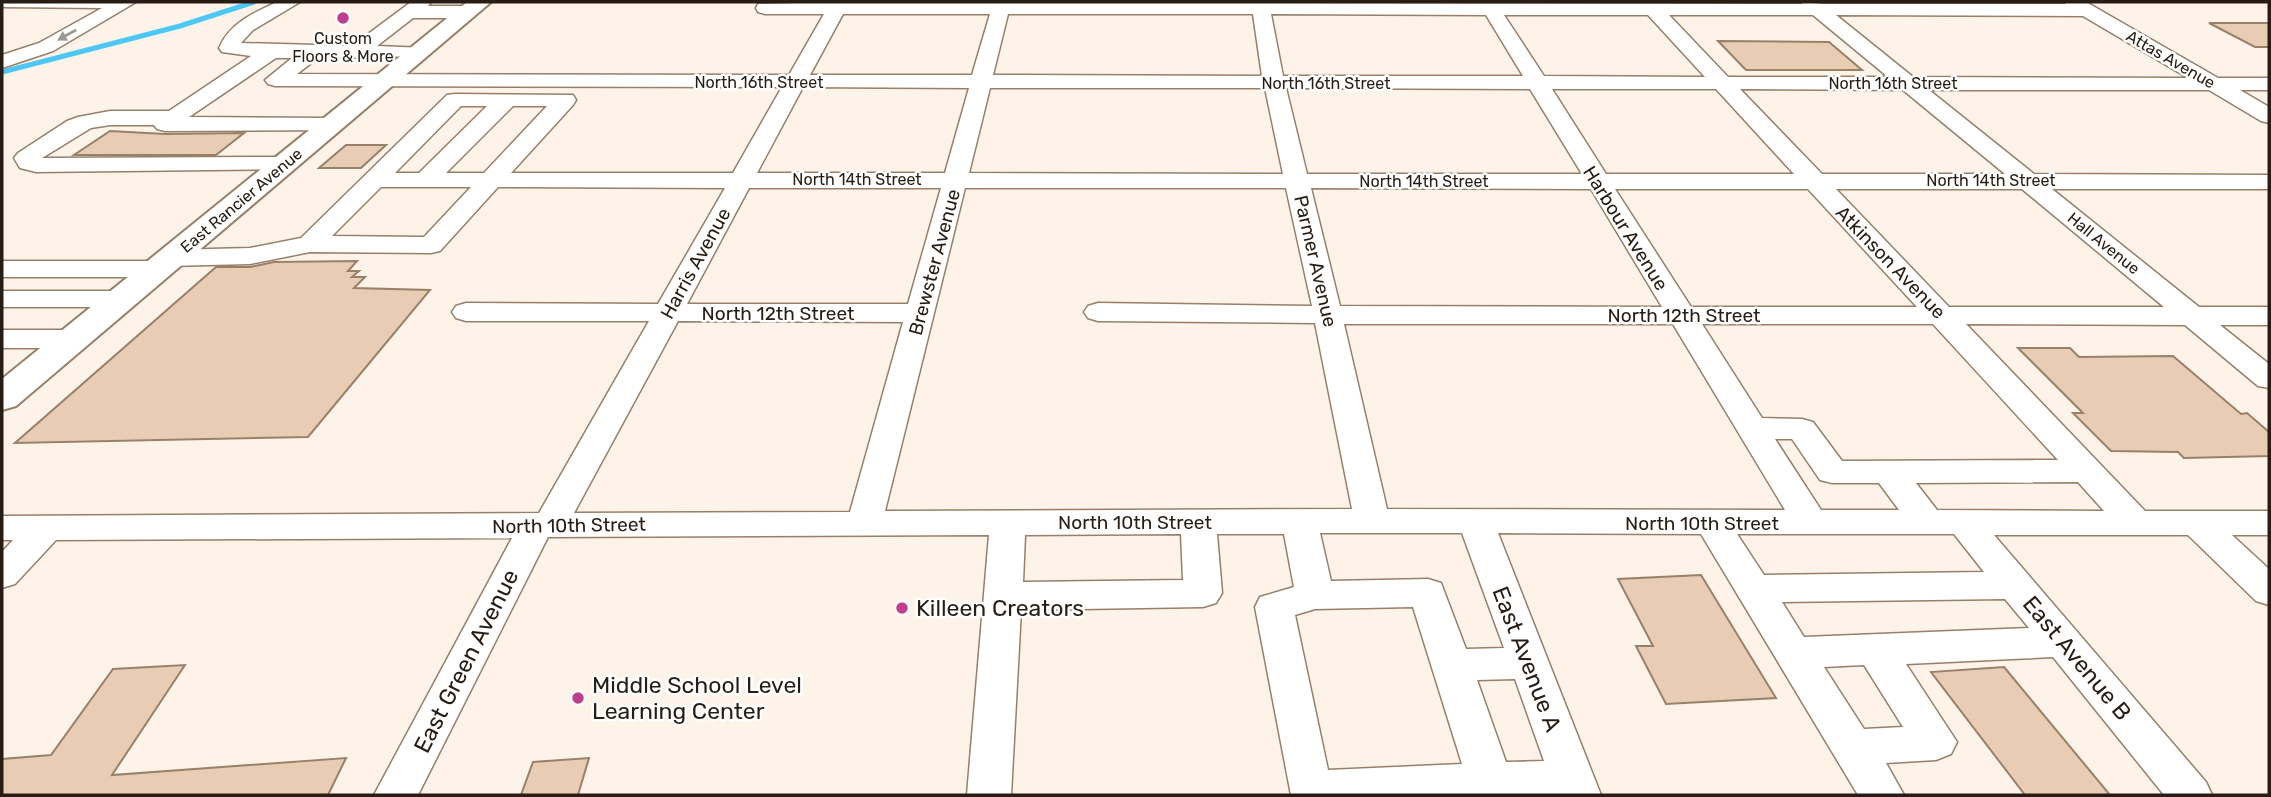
<svg xmlns="http://www.w3.org/2000/svg" width="2271" height="797" viewBox="0 0 2271 797" font-family="Rubik,sans-serif">
  <rect width="100%" height="100%" fill="#fef3e9"/>
  <g fill="none" stroke-linecap="round" stroke-linejoin="round">
    <path stroke="#4cc7f7" stroke-width="5" d="M2,72L180,26L254,2"/>
  </g>
  <g fill="#e8cdb4" stroke="#998069" stroke-width="2">
    <path d="M2209,23H2269V47H2255Z"/>
    <path d="M1718,41L1829,42L1862,70H1746Z"/>
    <path d="M110,131L165,134L244,133L216,155H74Z"/>
    <path d="M346,145H386L361,168H319Z"/>
    <path d="M357,261L348,271H359L352,277H365L354,288L430,290L308,437L15,443L216,267H250L274,262Z"/>
    <path d="M2018,348H2070L2079,357L2173,356L2241,414L2247,413L2269,432V456L2184,458L2178,452L2111,451L2073,413H2083Z"/>
    <path d="M1701,575L1776,698L1666,704L1636,646H1653L1618,579Z"/>
    <path d="M185,665L112,775L346,758L328,795H2V759L51,755L113,669Z"/>
    <path d="M2004,667L2110,795H2025L1931,672Z"/>
    <path d="M589,758L578,795H521L533,762Z"/>
  </g>
  <g fill="none" stroke-linecap="round" stroke-linejoin="round">
    <defs>
      <g id="minor">
        <path d="M2,2H136L53,51L2,68V55L39,43L102,8L2,7Z"/>
        <path d="M277,2H300L253,30L241,43L352,46L411,2H431L428,6H469L478,12L469,18H413L377,46L426,48L429,52L426,56L318,58L297,74L789,75L824,14H765L758,12L756,8L758,4L831,2L1802,4V2L1823,4H2066L2064,2H2086L2218,78H2269V90H2240L2269,107V123L2261,121L2209,90H1929L2034,174L2269,175V189H2052L2199,307H2269V325H2220L2269,364V388L2258,386L2185,325L1966,324L2145,511H2269V535H2232L2269,569V605L2256,601L2188,535H1994L2206,782L2212,795H2164L2053,657L1906,664L1957,742L1951,754L1936,760L1886,763L1904,795H1858L1701,534L1498,533L1601,795H1291L1255,607L1260,597L1294,587L1284,534H1217L1222,593L1216,603L1203,607L1021,610L1011,795H967L989,535L548,537L418,795H374L512,538L56,540L15,584L2,588V552L13,540H2V516L539,513L649,321H466L456,318L452,312L456,306L466,303L658,304L725,188L498,187L440,251L431,253L310,252L250,264L168,266L171,269L167,275L157,277H2V261H159L157,258L161,252L170,250L250,248L301,238L447,95L455,94L573,95L576,100L573,105L511,173H733L782,87L275,86L268,84L265,80L292,58H276L189,117L329,118L337,120L340,125L337,130L165,131L157,129L154,125H110L91,128L42,158L283,157L291,159L295,164L291,169L36,172L20,168L14,158L18,153L67,121L78,117L110,111H169L251,56L222,52L219,48C230,23 253,13 277,2ZM843,14H990L972,75H810ZM1008,14H1253L1262,76L993,75ZM1271,14L1486,15L1523,76H1283ZM1504,15H1648L1705,77L1544,76ZM1669,15H1813L1888,77H1728ZM1836,15L2083,16L2188,78L1913,77ZM803,87L969,88L945,173H757ZM990,88H1265L1283,174L969,173ZM1286,88L1530,89L1582,174H1307ZM1552,89H1716L1794,174H1606ZM1740,89L1903,90L2005,174H1822ZM461,106H487L419,173H395ZM513,106H547L484,173H446ZM381,187H471L424,237L332,236ZM749,188H941L908,304H687ZM965,188H1286L1312,306L1098,303L1088,306L1084,312L1088,318L1098,321L1315,323L1352,509L885,511ZM1311,188L1591,189L1662,307L1340,306ZM1615,189H1808L1917,307H1691ZM1836,189H2022L2164,307H1949ZM678,321L903,322L850,512L574,513ZM1344,324H1673L1785,510L1387,509ZM1702,324H1933L2058,460L1842,461L1813,422L1802,419L1762,418ZM1775,439H1792L1820,480L1832,483H1879L1899,510H1821ZM2078,482L2104,511L1937,510L1916,483ZM1320,533H1462L1504,648L1466,649L1441,583L1428,579L1331,581ZM1181,534L1183,580L1023,582L1025,535ZM1737,534H1954L1984,572L1764,575ZM2005,599L2029,628L1804,637L1782,602ZM1413,607L1462,764L1328,770L1295,615L1315,609ZM1864,665L1903,727L1864,729L1824,667ZM1515,679L1544,761L1506,762L1477,680Z"/>
        <path d="M2,291H121L131,293L135,299L131,305L121,307H2Z"/>
        <path d="M2,330H72L82,333L87,339L82,345L72,348H2Z"/>
      </g>
      <path id="major" d="M467,2H491L16,406L2,410V379Z"/>
    </defs>
    <use href="#minor" stroke="#977f68" stroke-width="3"/>
    <use href="#major" stroke="#977f68" stroke-width="4"/>
    <use href="#minor" fill="#fff" fill-rule="evenodd"/>
    <use href="#major" fill="#fff" fill-rule="evenodd"/>
  </g>
  <defs><path id="oneway-solid" d="M-6-.8H1V-3.2L6.5 0L1 3.2V.8H-6Z" transform="scale(1.75)"/></defs>
  <use fill="#9e9995" href="#oneway-solid" transform="translate(67 35) rotate(151)"/>
  <g fill="#be408c" stroke="#fff" stroke-width="2.5">
    <circle cx="343" cy="18" r="7"/>
    <circle cx="902" cy="608" r="7"/>
    <circle cx="578" cy="698" r="7"/>
  </g>
  <g text-anchor="middle" stroke-width="5" stroke-linejoin="round" paint-order="stroke">
    <g font-size="16" fill="#271d14" stroke="#fff">
      <text x="343" y="44">Custom<tspan x="343" dy="18">Floors &amp; More</tspan></text>
    </g>
    <g font-size="16" fill="#271d14" stroke="#fff">
      <text transform="translate(2171 59) rotate(30)" y="6">Attas Avenue</text>
      <text x="759" y="88">North 16th Street</text>
      <text x="1326" y="89">North 16th Street</text>
      <text x="1893" y="89">North 16th Street</text>
      <text x="857" y="185">North 14th Street</text>
      <text x="1991" y="186">North 14th Street</text>
      <text x="1424" y="187">North 14th Street</text>
      <text transform="translate(241 200) rotate(-40)" y="6">East Rancier Avenue</text>
      <text transform="translate(2104 243) rotate(39)" y="6">Hall Avenue</text>
    </g>
    <g font-size="19" fill="#271d14" stroke="#fff">
      <text transform="translate(1626 228) rotate(58)" y="7">Harbour Avenue</text>
      <text transform="translate(1316 261) rotate(77)" y="7">Parmer Avenue</text>
      <text transform="translate(934 262) rotate(-75)" y="7">Brewster Avenue</text>
      <text transform="translate(1891 262) rotate(46)" y="7">Atkinson Avenue</text>
      <text transform="translate(695 263) rotate(-61)" y="7">Harris Avenue</text>
      <text x="778" y="320">North 12th Street</text>
      <text x="1684" y="322">North 12th Street</text>
      <text x="1135" y="529">North 10th Street</text>
      <text x="1702" y="530">North 10th Street</text>
      <text transform="translate(569 525) rotate(-1)" y="7">North 10th Street</text>
    </g>
    <g font-size="23" fill="#271d14" stroke="#fff" text-anchor="start">
      <text x="916" y="616">Killeen Creators</text>
      <text x="592" y="693">Middle School Level<tspan x="592" dy="26">Learning Center</tspan></text>
    </g>
    <g font-size="23" fill="#271d14" stroke="#fff">
      <text transform="translate(2077 658) rotate(50)" y="8">East Avenue B</text>
      <text transform="translate(1527 659) rotate(69)" y="8">East Avenue A</text>
      <text transform="translate(466 661) rotate(-63)" y="8">East Green Avenue</text>
    </g>
  </g>
  <rect width="2271" height="797" fill="none" stroke="#271d14" stroke-width="7"/>
</svg>
